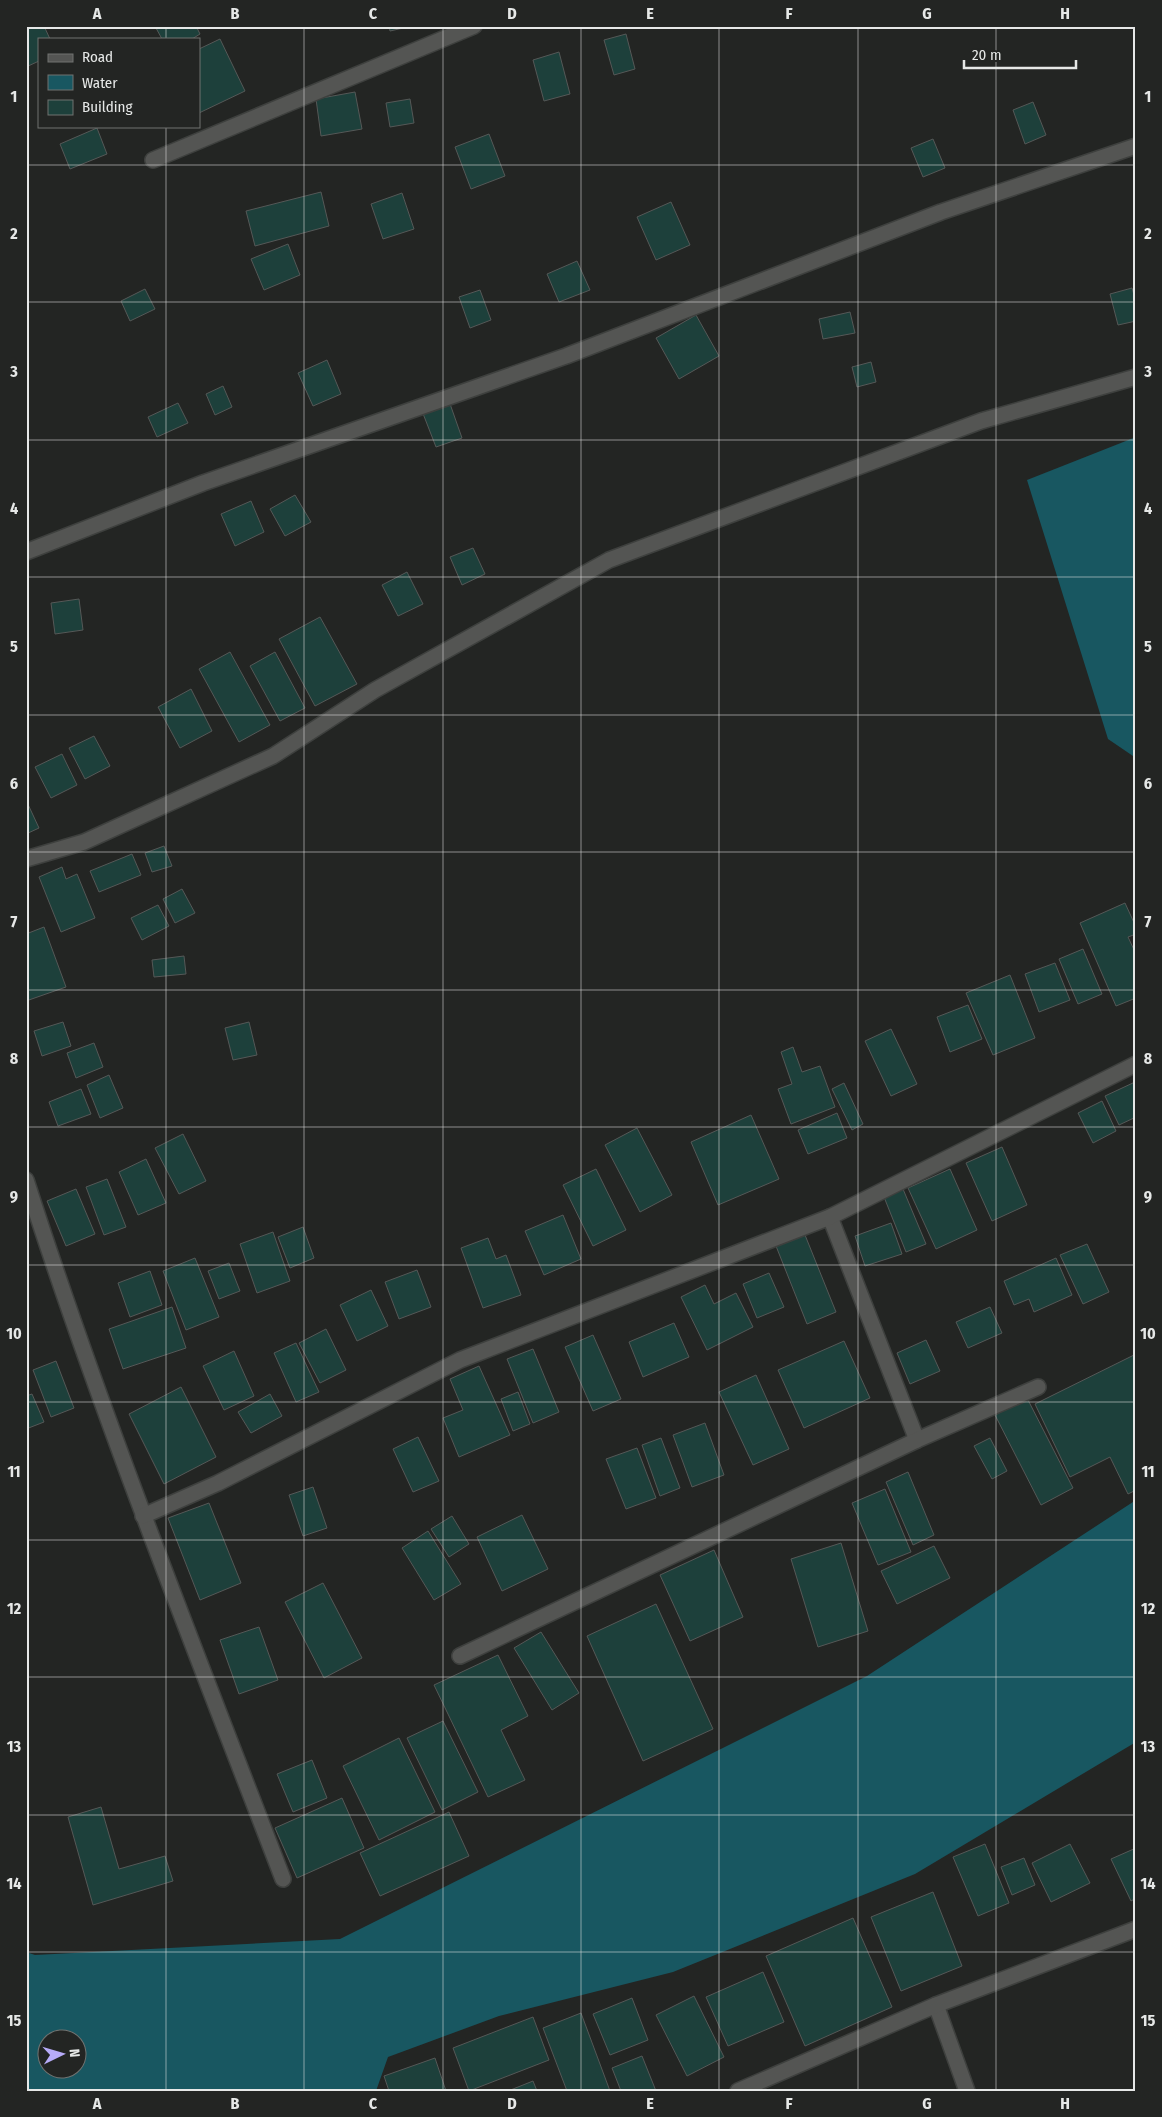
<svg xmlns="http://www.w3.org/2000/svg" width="1162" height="2117" viewBox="0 0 1162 2117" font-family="'Fira Sans Condensed',sans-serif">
  <rect width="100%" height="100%" fill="#232523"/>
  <g fill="#185761" fill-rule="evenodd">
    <path d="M1136,437V755L1133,756L1108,739L1027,480Z"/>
    <path d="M1136,1500V1742L915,1874L673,1972L499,2016L388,2057L376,2091H26V1952L35,1955L340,1939L867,1676ZM48,2040H78V2070H48Z"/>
  </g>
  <g fill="#1d403b" stroke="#555857">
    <path d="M26,26H44L50,39H39V61L26,67Z"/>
    <path d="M158,26H196L200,34L192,39H162L156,28Z"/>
    <path d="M389,26H412L390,31Z"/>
    <path d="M626,34L635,69L614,75L604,40Z"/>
    <path d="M220,39L245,91L199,113V49Z"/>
    <path d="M559,52L570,94L544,101L533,60Z"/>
    <path d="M355,92L362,129L321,136L316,99Z"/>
    <path d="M410,99L414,123L390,127L386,103Z"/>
    <path d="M1033,102L1046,135L1025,144L1013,110Z"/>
    <path d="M97,128L107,154L70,169L60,144Z"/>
    <path d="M489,134L505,176L471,189L455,147Z"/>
    <path d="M933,139L945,168L923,177L911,148Z"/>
    <path d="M321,192L329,226L255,246L246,211Z"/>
    <path d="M402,193L414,229L383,239L371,204Z"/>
    <path d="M671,202L690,245L656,260L637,217Z"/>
    <path d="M288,244L300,275L264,290L251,259Z"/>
    <path d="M577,261L590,290L559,302L547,274Z"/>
    <path d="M1132,288L1136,302V321L1118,325L1110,294Z"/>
    <path d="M145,289L155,309L130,321L121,301Z"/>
    <path d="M480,290L491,320L470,328L459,297Z"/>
    <path d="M850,312L855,333L823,339L819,319Z"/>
    <path d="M696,315L719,356L679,379L656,338Z"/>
    <path d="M327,360L341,394L313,406L298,373Z"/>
    <path d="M871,362L876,382L857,387L852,367Z"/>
    <path d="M223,386L232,407L215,415L206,394Z"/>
    <path d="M449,401L462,438L436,447L422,411Z"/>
    <path d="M178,403L188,423L157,437L148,417Z"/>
    <path d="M295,495L311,522L285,536L270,509Z"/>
    <path d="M251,501L264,532L235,546L221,514Z"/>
    <path d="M473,548L485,574L462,585L450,557Z"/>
    <path d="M407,572L423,604L398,616L382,585Z"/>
    <path d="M79,599L83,630L55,634L51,603Z"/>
    <path d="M320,617L357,684L315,706L279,639Z"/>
    <path d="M230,652L270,725L239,742L199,669Z"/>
    <path d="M275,652L305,708L280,721L250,666Z"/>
    <path d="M191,689L212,731L180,748L158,707Z"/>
    <path d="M94,736L110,766L85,779L69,748Z"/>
    <path d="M62,754L77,785L51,798L35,767Z"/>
    <path d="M26,800L39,828L26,834Z"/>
    <path d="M164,846L172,866L152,872L145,853Z"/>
    <path d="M132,854L141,875L99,892L90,871Z"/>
    <path d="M62,867L66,879L77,874L95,918L61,932L39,877Z"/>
    <path d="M182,889L195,913L175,923L163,899Z"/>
    <path d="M1125,903L1136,927V934L1128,937L1136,954V998L1116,1006L1080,923Z"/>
    <path d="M158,905L169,926L142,940L131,918Z"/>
    <path d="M44,927L66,987L26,1001V934Z"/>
    <path d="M1083,949L1102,994L1078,1004L1059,959Z"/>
    <path d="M184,956L186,974L154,977L152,960Z"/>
    <path d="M1055,963L1070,1000L1039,1012L1025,974Z"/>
    <path d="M1010,975L1035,1038L993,1055L966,993Z"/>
    <path d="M968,1005L982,1039L950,1052L937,1017Z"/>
    <path d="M63,1022L71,1046L42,1056L34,1031Z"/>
    <path d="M249,1022L257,1055L233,1060L225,1028Z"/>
    <path d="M891,1029L917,1084L891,1096L865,1041Z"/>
    <path d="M94,1043L103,1067L76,1078L67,1053Z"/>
    <path d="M793,1047L802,1072L820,1066L835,1107L791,1124L778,1089L792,1084L781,1052Z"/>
    <path d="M109,1075L123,1108L100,1118L87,1085Z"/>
    <path d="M1135,1082L1136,1117L1119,1125L1105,1096Z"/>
    <path d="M844,1083L863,1124L852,1130L832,1089Z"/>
    <path d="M81,1089L91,1114L58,1126L49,1102Z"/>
    <path d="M1102,1101L1116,1131L1093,1143L1078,1113Z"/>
    <path d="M837,1113L847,1138L808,1154L798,1130Z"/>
    <path d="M751,1115L779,1179L718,1205L691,1142Z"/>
    <path d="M637,1128L672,1195L640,1212L605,1145Z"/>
    <path d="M183,1134L206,1181L179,1194L155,1148Z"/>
    <path d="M1002,1147L1027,1205L992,1221L966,1163Z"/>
    <path d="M146,1159L166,1203L138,1215L119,1172Z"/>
    <path d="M596,1169L626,1230L593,1246L563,1185Z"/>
    <path d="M950,1169L977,1230L936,1249L908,1188Z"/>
    <path d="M107,1179L126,1227L104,1235L86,1187Z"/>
    <path d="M76,1189L95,1234L66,1246L47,1201Z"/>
    <path d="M903,1189L926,1244L906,1252L884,1197Z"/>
    <path d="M563,1215L581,1259L544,1275L525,1231Z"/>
    <path d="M891,1223L902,1254L865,1266L855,1236Z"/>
    <path d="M303,1227L314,1258L290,1268L278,1237Z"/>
    <path d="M273,1232L290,1281L257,1293L240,1244Z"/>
    <path d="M805,1235L836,1312L807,1324L776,1246Z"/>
    <path d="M488,1238L496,1259L506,1255L521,1295L483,1308L461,1248Z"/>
    <path d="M1087,1244L1109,1292L1083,1304L1060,1255Z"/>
    <path d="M195,1258L219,1317L186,1330L163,1271Z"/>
    <path d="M1056,1258L1072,1295L1034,1312L1029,1299L1014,1305L1004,1281Z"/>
    <path d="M229,1263L240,1291L219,1299L208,1271Z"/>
    <path d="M417,1270L431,1307L399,1319L385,1282Z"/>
    <path d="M150,1271L162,1305L130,1317L118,1283Z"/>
    <path d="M769,1273L784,1307L757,1318L743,1284Z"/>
    <path d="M705,1285L714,1304L736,1293L753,1327L707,1350L681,1297Z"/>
    <path d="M371,1290L388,1326L357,1341L340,1305Z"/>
    <path d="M172,1307L186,1348L123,1369L109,1329Z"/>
    <path d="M990,1307L1002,1333L968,1348L956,1322Z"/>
    <path d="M674,1323L689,1357L643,1377L629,1342Z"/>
    <path d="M326,1329L346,1370L320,1383L299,1343Z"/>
    <path d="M593,1335L621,1399L593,1411L565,1347Z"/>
    <path d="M926,1340L940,1371L910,1384L897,1353Z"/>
    <path d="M844,1341L870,1398L804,1428L778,1370Z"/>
    <path d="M296,1343L319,1392L296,1402L274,1353Z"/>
    <path d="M533,1349L559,1412L533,1423L507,1359Z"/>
    <path d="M234,1351L254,1396L224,1410L203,1366Z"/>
    <path d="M1136,1354V1490L1128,1494L1110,1457L1070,1477L1035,1404Z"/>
    <path d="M56,1361L74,1408L51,1417L33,1370Z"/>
    <path d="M479,1366L510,1435L459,1457L443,1418L463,1410L450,1379Z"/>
    <path d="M756,1375L789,1449L753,1465L719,1392Z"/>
    <path d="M181,1387L216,1457L164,1484L129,1414Z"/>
    <path d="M518,1392L530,1424L513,1431L501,1399Z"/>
    <path d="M32,1394L44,1422L26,1429V1396Z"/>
    <path d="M270,1394L282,1416L251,1433L238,1412Z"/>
    <path d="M1027,1398L1073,1488L1041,1505L995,1415Z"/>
    <path d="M705,1423L724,1475L692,1487L673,1435Z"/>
    <path d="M418,1437L439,1481L413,1492L393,1449Z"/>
    <path d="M661,1438L680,1488L660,1496L642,1445Z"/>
    <path d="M990,1438L1007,1471L992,1479L974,1446Z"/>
    <path d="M637,1448L656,1498L626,1509L606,1459Z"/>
    <path d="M908,1472L934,1535L913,1545L886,1482Z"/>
    <path d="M313,1487L327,1528L303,1536L289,1495Z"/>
    <path d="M885,1489L911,1552L878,1565L852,1503Z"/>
    <path d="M209,1503L241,1583L200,1600L168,1518Z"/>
    <path d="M522,1515L548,1569L502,1591L477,1537Z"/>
    <path d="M452,1516L469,1544L449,1557L431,1529Z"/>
    <path d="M428,1531L461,1584L434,1600L402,1548Z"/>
    <path d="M841,1543L868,1631L818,1647L791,1559Z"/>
    <path d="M934,1546L950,1578L897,1604L881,1571Z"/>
    <path d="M714,1550L743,1617L690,1641L660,1575Z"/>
    <path d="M323,1583L362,1658L324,1678L285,1602Z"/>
    <path d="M656,1604L713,1729L643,1761L587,1636Z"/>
    <path d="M259,1627L278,1680L239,1694L220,1640Z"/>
    <path d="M541,1632L579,1693L552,1710L514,1648Z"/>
    <path d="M498,1655L528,1716L501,1730L525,1780L488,1797L434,1685Z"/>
    <path d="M443,1721L478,1792L442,1810L407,1738Z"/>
    <path d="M399,1738L435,1812L379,1840L343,1766Z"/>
    <path d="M312,1760L327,1798L293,1812L277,1774Z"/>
    <path d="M342,1798L364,1848L297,1878L275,1828Z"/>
    <path d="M101,1807L119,1869L165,1856L173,1881L93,1905L68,1817Z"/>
    <path d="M449,1812L469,1856L380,1896L360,1853Z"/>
    <path d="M985,1844L1009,1903L978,1916L953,1857Z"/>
    <path d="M1070,1844L1090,1883L1051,1902L1032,1863Z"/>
    <path d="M1136,1848V1898L1131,1901L1111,1859Z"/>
    <path d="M1024,1858L1035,1885L1012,1895L1001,1867Z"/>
    <path d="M933,1892L962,1966L901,1991L871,1917Z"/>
    <path d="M853,1918L892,2007L805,2046L766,1956Z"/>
    <path d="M763,1972L784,2022L728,2046L706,1997Z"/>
    <path d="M694,1996L724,2057L687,2076L656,2015Z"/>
    <path d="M632,1998L648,2040L610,2055L593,2014Z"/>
    <path d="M581,2013L610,2091H567L543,2028Z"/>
    <path d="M533,2017L549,2060L469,2091L453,2048Z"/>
    <path d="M642,2056L656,2091H621L612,2068Z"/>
    <path d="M435,2058L446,2091H389L384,2076Z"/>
    <path d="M533,2081L537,2091H508Z"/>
  </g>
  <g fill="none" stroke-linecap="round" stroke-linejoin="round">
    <defs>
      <g id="minor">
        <path d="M153,160L474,26"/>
        <path d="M26,552L203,483L566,356L941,212L1136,146"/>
        <path d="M26,859L84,842L273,756L375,690L609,560L981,421L1136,377"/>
        <path d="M26,1180C102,1417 194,1647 283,1879"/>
        <path d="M830,1217L917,1440"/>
        <path d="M143,1516L218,1483L460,1360L830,1217L1136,1064"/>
        <path d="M460,1656L917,1440L1038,1387"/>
        <path d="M936,2005L967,2091"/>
        <path d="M738,2091L936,2005L1136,1929"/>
      </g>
    </defs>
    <use href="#minor" stroke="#3e403e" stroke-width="18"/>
    <use href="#minor" stroke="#545553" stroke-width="15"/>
  </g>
  <path fill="none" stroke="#e6e8e7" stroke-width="1" stroke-opacity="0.55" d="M166,26V39M304,26V2091M443,26V2091M581,26V2091M719,26V2091M858,26V2091M996,26V2091M166,126V2091M26,165H1136M26,302H1136M26,440H1136M26,577H1136M26,715H1136M26,852H1136M26,990H1136M26,1127H1136M26,1265H1136M26,1402H1136M26,1540H1136M26,1677H1136M26,1815H1136M26,1952H1136"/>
  <rect width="1162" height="2117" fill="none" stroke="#232523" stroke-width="55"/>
  <rect x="38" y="38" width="162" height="90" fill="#232523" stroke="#717371"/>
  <rect x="48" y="54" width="25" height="8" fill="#545553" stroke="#717371"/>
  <text x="82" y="62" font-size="15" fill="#e6e8e7">Road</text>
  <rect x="48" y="75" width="25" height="15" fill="#185761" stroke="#717371"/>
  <text x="82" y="88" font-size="15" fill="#e6e8e7">Water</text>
  <rect x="48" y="100" width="25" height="15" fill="#1d403b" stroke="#717371"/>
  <text x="82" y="112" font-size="15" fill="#e6e8e7">Building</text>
  <g transform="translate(62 2054) rotate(85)"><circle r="24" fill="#232523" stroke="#717371"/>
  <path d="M0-4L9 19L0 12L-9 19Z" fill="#b7abf8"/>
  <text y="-8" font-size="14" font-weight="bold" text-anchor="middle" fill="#e6e8e7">N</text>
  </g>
  <path d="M964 60v8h112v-8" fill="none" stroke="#e6e8e7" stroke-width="2.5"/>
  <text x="972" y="60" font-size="15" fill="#e6e8e7" stroke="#232523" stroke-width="4" paint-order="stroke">20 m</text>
  <rect x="28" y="28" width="1106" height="2062" fill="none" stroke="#e6e8e7" stroke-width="2"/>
  <g font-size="16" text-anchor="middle" font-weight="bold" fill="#e6e8e7">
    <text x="97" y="19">A</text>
    <text x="235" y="19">B</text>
    <text x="373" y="19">C</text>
    <text x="512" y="19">D</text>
    <text x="650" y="19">E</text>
    <text x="789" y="19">F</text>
    <text x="927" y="19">G</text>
    <text x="1065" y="19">H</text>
    <text x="14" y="102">1</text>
    <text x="1148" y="102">1</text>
    <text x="14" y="239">2</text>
    <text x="1148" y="239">2</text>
    <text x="14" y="377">3</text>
    <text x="1148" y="377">3</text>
    <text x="14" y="514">4</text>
    <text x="1148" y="514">4</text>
    <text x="14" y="652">5</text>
    <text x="1148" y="652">5</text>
    <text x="14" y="789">6</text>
    <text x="1148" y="789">6</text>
    <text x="14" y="927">7</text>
    <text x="1148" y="927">7</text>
    <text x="14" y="1064">8</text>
    <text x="1148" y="1064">8</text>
    <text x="14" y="1202">9</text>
    <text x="1148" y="1202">9</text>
    <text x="14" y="1339">10</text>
    <text x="1148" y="1339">10</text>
    <text x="14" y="1477">11</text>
    <text x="1148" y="1477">11</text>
    <text x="14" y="1614">12</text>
    <text x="1148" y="1614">12</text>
    <text x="14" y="1752">13</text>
    <text x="1148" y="1752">13</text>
    <text x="14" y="1889">14</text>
    <text x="1148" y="1889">14</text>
    <text x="14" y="2026">15</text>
    <text x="1148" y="2026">15</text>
    <text x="97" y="2109">A</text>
    <text x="235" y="2109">B</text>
    <text x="373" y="2109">C</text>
    <text x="512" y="2109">D</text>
    <text x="650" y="2109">E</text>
    <text x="789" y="2109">F</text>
    <text x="927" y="2109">G</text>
    <text x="1065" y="2109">H</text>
  </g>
</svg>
